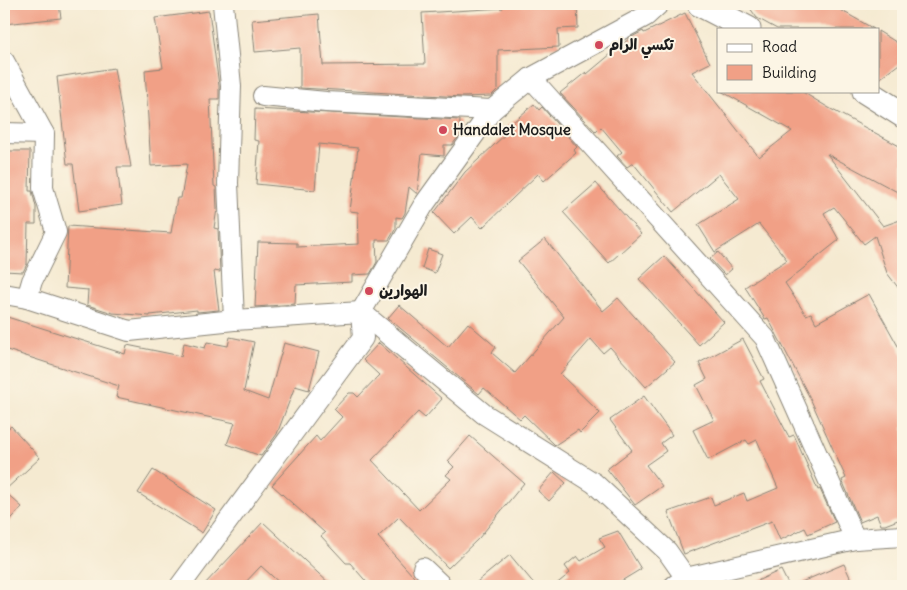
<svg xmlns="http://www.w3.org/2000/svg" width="907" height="590" viewBox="0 0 907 590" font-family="Delius,'Playpen Sans Arabic',sans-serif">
  <rect width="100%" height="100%" fill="#fcf5e5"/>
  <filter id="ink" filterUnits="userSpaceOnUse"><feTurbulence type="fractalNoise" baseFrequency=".02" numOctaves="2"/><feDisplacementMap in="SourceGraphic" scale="10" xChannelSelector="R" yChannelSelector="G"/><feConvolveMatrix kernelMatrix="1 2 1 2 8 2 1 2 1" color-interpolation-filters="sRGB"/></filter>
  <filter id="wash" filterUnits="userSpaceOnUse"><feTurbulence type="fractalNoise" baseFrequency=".0096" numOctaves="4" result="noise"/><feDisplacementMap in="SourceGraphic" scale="20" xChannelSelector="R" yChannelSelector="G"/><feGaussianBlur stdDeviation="1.12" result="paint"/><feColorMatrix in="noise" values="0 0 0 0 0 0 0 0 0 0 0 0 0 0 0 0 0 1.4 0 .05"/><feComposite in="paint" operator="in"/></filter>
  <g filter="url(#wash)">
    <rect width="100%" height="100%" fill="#f5ead1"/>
    <g id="blocks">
      <g fill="#f1a086">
        <path d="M4,4H59L61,18L4,24Z"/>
        <path d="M503,4H577L578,28L558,29L559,47L498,50V89L491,96L462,97L300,88V48L255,52L252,20L319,14L323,65L425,64L422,13L503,8Z"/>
        <path d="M747,4H830L874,29H777L757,18Z"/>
        <path d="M209,11L219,86V99H210L214,186L216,187L217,209L214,228L218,229L220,272L214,271L219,310L197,312V310L150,315V316L113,313L87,305L88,290L65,288L68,226L171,233L177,198H181L187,164L151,166L145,70L163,68L155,18Z"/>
        <path d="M685,13L710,63L692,72L759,157L792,131L721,91H801L829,108L903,148V195L827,154L883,226L903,219V294L887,273L875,236L864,244L834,207L824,213L839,240L785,283L806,315L811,313L816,323L869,294L903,355V518L885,525H881L877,515L860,522L842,480L846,478L810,398L768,318L765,319L745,287L787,260L759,224L715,252L698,225L739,199L719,174L673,212L633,163L627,167L617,156L622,152L601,127L596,132L560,93L586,72L587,74L630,38L643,31L644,33Z"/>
        <path d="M878,31L896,42L903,51V61L878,80Z"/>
        <path d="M114,68L131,167H117L122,205L79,211L73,164H67L57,77Z"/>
        <path d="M534,104L539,110L542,107L577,147L574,150L576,153L544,181L538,174L482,228L472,217L454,234L434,213L465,172L508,132L505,129Z"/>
        <path d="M255,109L460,120L459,136L452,145H444V156L422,154L417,194L409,187L405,213L402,218L396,217V228L389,240H376L377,262L370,274L352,275V282L296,285L295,304L255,307L258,242L297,243V247L359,244L358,212L350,211L358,148L319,144L315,190L256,184L259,141L254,140Z"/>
        <path d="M4,151H30L29,191H32L36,207V224H28L27,264L23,272L4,271Z"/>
        <path d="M596,183L641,234L609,263L563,212Z"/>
        <path d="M545,239L603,311L618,298L675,362L646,387L610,347L603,353L591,339L560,374L600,413L580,433L578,430L555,445L524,415L520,419L484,388L479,394L388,318L399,305L448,347L468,323L496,347L492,353L515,373L564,317L518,261Z"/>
        <path d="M428,249L442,254L435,273L422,268Z"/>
        <path d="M718,252L732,269L725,275L710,259Z"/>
        <path d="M664,256L724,322L699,345L639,279Z"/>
        <path d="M4,316L125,354L127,345L181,356L184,343L205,348L207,342L228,346L230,337L254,342L244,391L268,400L284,343L319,352L309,390L295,386L277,434L261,456L227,444L235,423L116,397L119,386L4,349Z"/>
        <path d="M743,339L764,379L760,381L789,437L794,435L818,490L820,489L835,522L808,534L805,528L780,540L772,521L684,554L668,512L711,497L714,505L744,493L747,501L778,488L757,440L749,444L746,440L708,460L693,430L714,420L696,385L707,379L699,363Z"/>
        <path d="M379,343L442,399L425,418L418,412L372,460L419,510L451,479L446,475L454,467L448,461L470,436L524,483L479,538L448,568L399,517L378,537L422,586H370L350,563H346L321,536L325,533L272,485L316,436L320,441L342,417L334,409L349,393H354L358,397L379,375L363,360Z"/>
        <path d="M644,396L672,435L661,443L666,451L646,465L662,486L635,505L607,469L632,450L610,420Z"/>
        <path d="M11,426L40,458L4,491L22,507L4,527V432Z"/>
        <path d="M153,470L216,510L202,533L138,493Z"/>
        <path d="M554,472L566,483L549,501L538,491Z"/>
        <path d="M263,522L332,586H283L261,566L242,586H203Z"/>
        <path d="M618,531L641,569L613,586H554L570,573L565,566L577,556L581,561L605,547L599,538Z"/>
        <path d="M510,555L536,586H472Z"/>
        <path d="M844,564L854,586H792Z"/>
        <path d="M781,570L789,586H746Z"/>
      </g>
    </g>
  </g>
  <g filter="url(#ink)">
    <use href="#blocks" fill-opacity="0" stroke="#888376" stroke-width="1"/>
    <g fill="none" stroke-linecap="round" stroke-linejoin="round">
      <defs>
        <g id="minor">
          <path d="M223,4L231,86L228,183L234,320"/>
          <path d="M4,61L44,134L43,188L56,232L32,281L27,298"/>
          <path d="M531,78L765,338L855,539"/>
          <path d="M263,96L326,102L492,110"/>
          <path d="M4,133L44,134"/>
          <path d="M4,294L27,298L129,331L234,320L361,312L484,414L594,483L667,551L686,578"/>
          <path d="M423,568L442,586"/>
          <path d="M180,586L363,338L361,312L423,206L492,110L531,78L646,16L659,4"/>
          <path d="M674,586L686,578L855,539L903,536"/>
        </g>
        <g id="tertiary">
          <path d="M700,4L748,29"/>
          <path d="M865,91L903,115"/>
        </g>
      </defs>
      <use href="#minor" stroke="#888376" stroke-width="22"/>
      <use href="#tertiary" stroke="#888376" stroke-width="27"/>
      <use href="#minor" stroke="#fff" stroke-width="20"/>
      <use href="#tertiary" stroke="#fff" stroke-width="25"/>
    </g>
  </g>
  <g fill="#d1495b" stroke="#fcf5e5" stroke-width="2">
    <circle cx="599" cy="45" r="5"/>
    <circle cx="443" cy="130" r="5"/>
    <circle cx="369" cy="291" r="5"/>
  </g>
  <g text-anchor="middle" stroke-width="4" stroke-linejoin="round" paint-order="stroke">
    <g font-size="15" font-weight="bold" fill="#1c1c1c" stroke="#fcf5e5" text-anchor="start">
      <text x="609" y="50">تكسي الرام</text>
      <text x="453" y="135">Handalet Mosque</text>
      <text x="379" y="296">الهوارين</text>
    </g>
  </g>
  <rect width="907" height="590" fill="none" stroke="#fcf5e5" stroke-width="20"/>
  <rect x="717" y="28" width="162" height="65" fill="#fcf5e5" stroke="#a29e95"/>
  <rect x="727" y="44" width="25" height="8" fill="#ffffff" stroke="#a29e95"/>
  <text x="762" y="52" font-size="15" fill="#1c1c1c">Road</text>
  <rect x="727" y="65" width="25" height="15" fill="#f1a086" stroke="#a29e95"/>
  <text x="762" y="78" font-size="15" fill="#1c1c1c">Building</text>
</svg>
